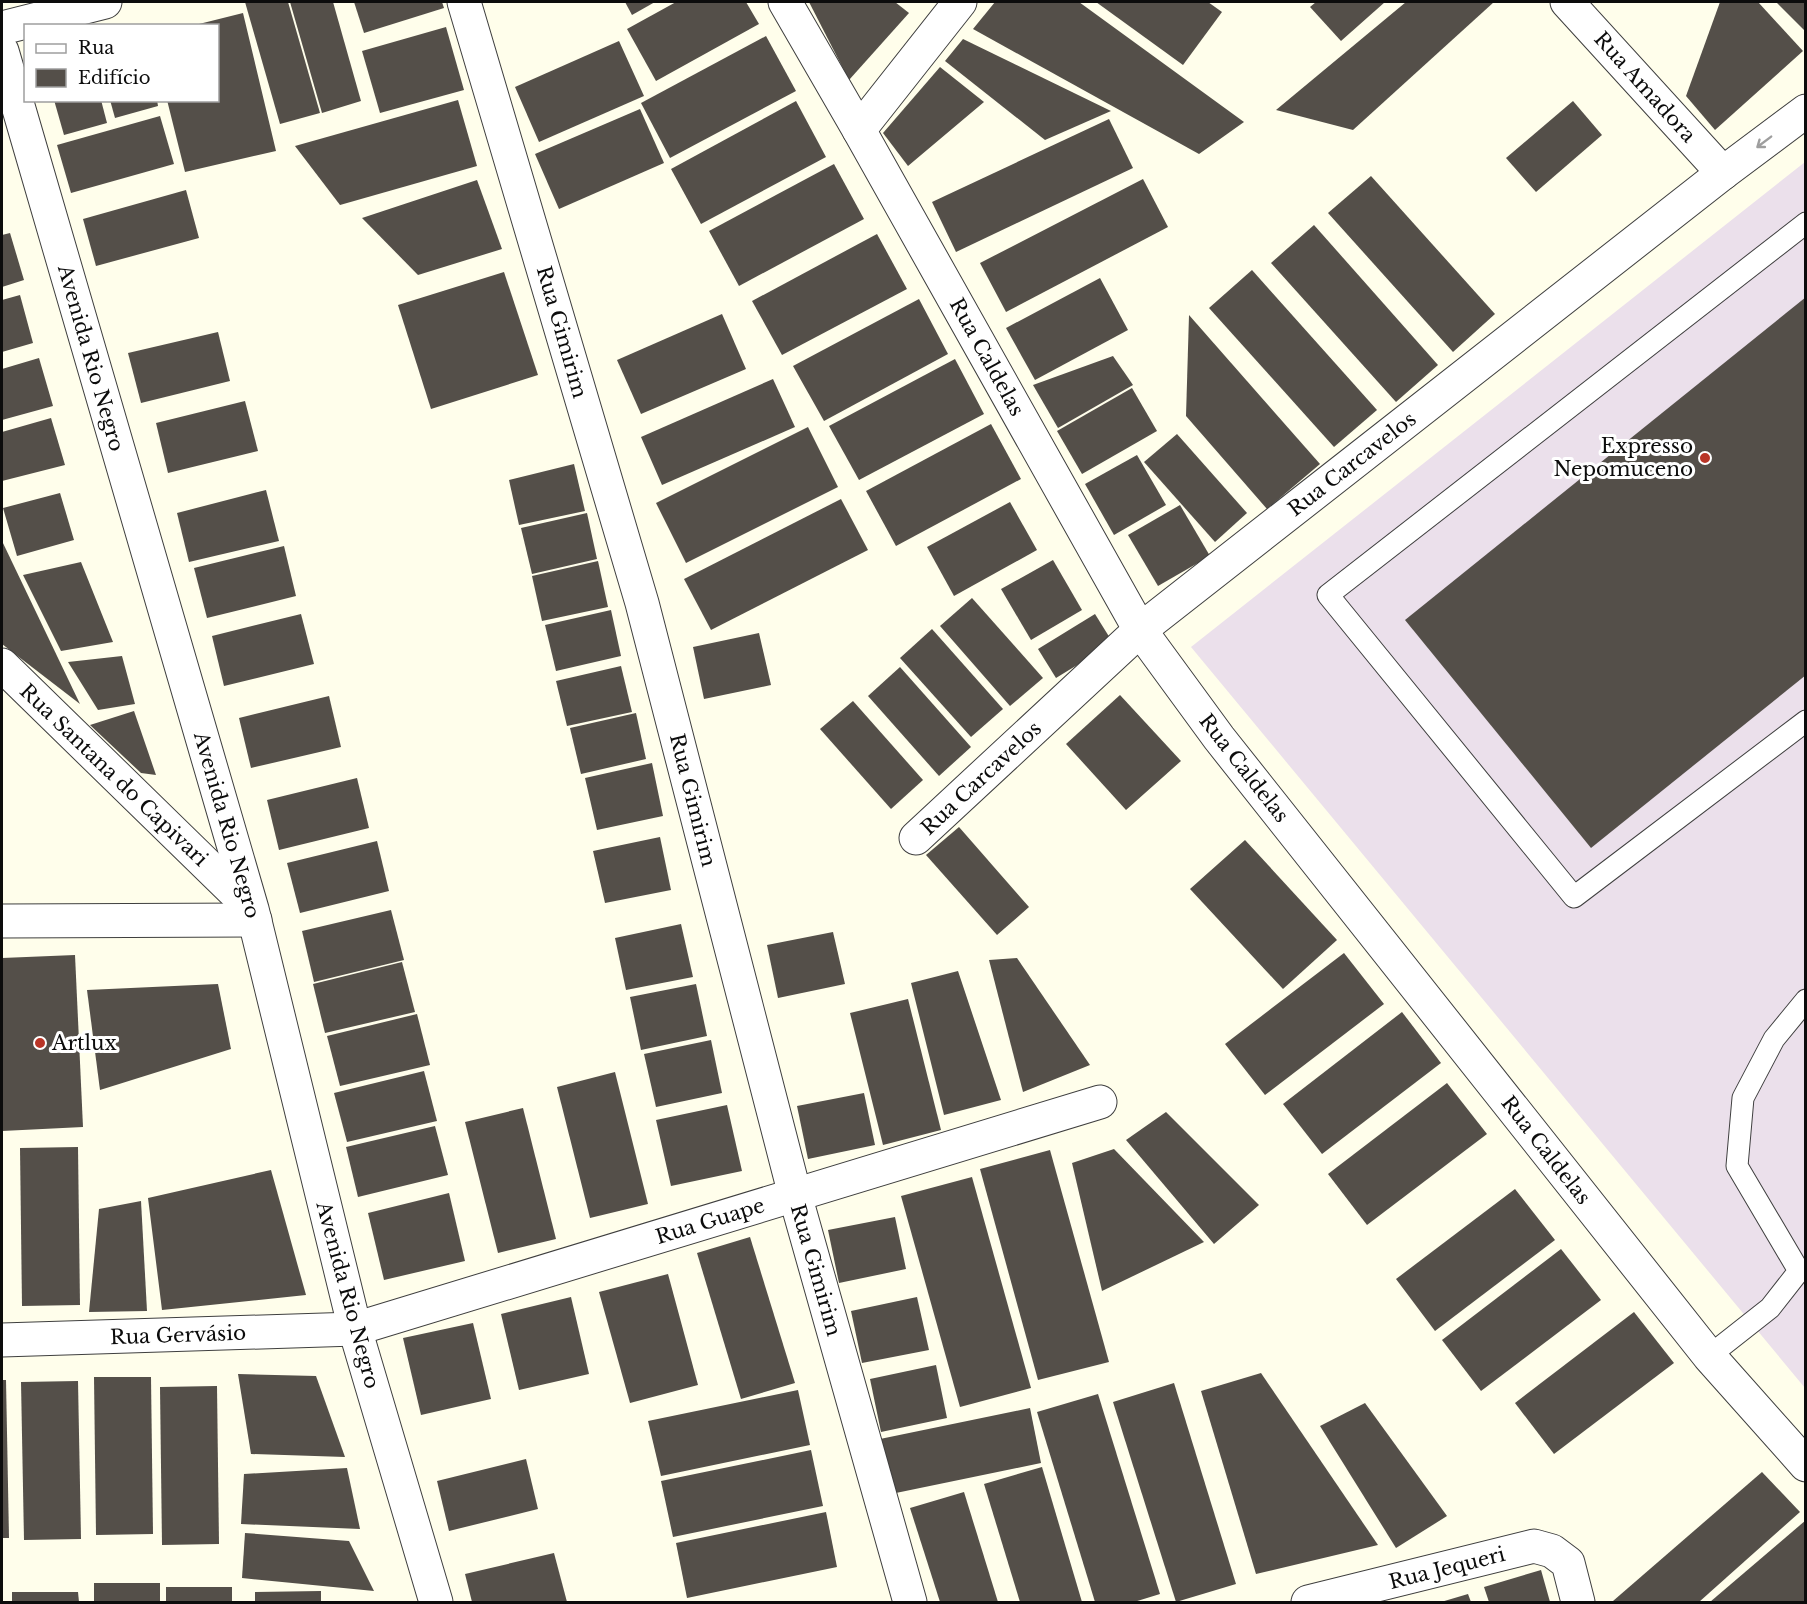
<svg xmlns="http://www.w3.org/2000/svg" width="1807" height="1604" viewBox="0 0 1807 1604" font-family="'Libre Baskerville',serif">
  <rect width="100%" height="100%" fill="#fffeeb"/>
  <path fill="#ebe0eb" d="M1805,162V1388L1191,647Z"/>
  <g fill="#544f49">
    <path d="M245,2H288L320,113L280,124Z"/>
    <path d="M290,2H333L361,101L322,113Z"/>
    <path d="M354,2H442L444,8L364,33Z"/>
    <path d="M625,2H655L632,15Z"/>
    <path d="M676,2H746L759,24L656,81L627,29Z"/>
    <path d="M809,2H895L909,13L849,80Z"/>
    <path d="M995,2H1079L1244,122L1199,154L973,29Z"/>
    <path d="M1096,2H1208L1222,12L1183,65Z"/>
    <path d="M1316,2H1385L1341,41L1310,7Z"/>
    <path d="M1406,2H1494L1353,130L1276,110Z"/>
    <path d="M1720,2H1758L1803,51L1715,130L1686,96Z"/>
    <path d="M1776,2H1806V32Z"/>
    <path d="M243,13L276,151L185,172L167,100H218V26L195,25Z"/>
    <path d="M446,27L464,90L380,113L362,51Z"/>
    <path d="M766,36L796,91L670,158L641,103Z"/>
    <path d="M963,39L1111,111L1045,140L945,61Z"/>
    <path d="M619,41L644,96L539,142L515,87Z"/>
    <path d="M940,67L984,102L908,166L883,133Z"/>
    <path d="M54,100H101L107,123L64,135Z"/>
    <path d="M110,100H157L158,106L115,118Z"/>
    <path d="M458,100L477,166L340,205L295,146Z"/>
    <path d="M796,101L826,157L701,224L671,169Z"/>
    <path d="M1573,101L1602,135L1536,192L1506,158Z"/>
    <path d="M640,109L664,163L559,209L535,154Z"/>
    <path d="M160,116L174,164L71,193L57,145Z"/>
    <path d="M1109,119L1133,168L956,252L932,202Z"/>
    <path d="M834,164L864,219L739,286L709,231Z"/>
    <path d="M1371,176L1495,314L1453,352L1328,213Z"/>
    <path d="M1143,179L1168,227L1006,312L980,263Z"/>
    <path d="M477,180L502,249L418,275L362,218Z"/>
    <path d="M186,190L199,238L96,266L83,219Z"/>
    <path d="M1314,225L1438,365L1396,402L1271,263Z"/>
    <path d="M10,233L24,280L2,287V235Z"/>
    <path d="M877,234L907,289L782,355L752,301Z"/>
    <path d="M1252,270L1377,410L1334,447L1209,308Z"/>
    <path d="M504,272L538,375L431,409L398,305Z"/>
    <path d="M1100,278L1128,330L1035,380L1006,328Z"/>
    <path d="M20,295L33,343L2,352V300Z"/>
    <path d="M1806,297V675L1591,848L1405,620Z"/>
    <path d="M919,299L948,354L824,421L793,366Z"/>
    <path d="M722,314L746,369L641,414L617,360Z"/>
    <path d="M1189,315L1320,464L1267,509L1186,416Z"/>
    <path d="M218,332L230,381L141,403L128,353Z"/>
    <path d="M1113,356L1133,385L1058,428L1033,385Z"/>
    <path d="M39,358L53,406L2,420V369Z"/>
    <path d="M955,359L984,414L859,480L829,426Z"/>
    <path d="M773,379L795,427L662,485L641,437Z"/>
    <path d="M1132,388L1157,431L1082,474L1057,431Z"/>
    <path d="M245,401L258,451L168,473L156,423Z"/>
    <path d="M51,418L65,465L2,481V432Z"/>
    <path d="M991,424L1021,479L896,546L866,491Z"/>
    <path d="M808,427L838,487L686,563L656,503Z"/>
    <path d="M1177,434L1247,513L1215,542L1144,462Z"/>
    <path d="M1137,455L1166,505L1114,535L1085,484Z"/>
    <path d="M574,464L585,511L519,525L509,480Z"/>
    <path d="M266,490L279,541L189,562L177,513Z"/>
    <path d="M60,493L74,540L17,556L3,508Z"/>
    <path d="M841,499L868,550L711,630L684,579Z"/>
    <path d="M1010,502L1037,550L954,596L927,547Z"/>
    <path d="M1180,505L1210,556L1158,586L1128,535Z"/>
    <path d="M587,513L597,559L532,574L521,528Z"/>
    <path d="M2,541L80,704L2,644Z"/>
    <path d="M284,546L296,596L207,618L194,568Z"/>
    <path d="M1053,560L1082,610L1031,640L1001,589Z"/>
    <path d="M598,561L608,607L542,621L532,576Z"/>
    <path d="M81,562L113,642L61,651L23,575Z"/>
    <path d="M972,598L1043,678L1010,706L940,626Z"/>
    <path d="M611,610L621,656L556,671L545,625Z"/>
    <path d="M301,614L314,664L224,686L212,636Z"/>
    <path d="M1095,614L1113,643L1056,678L1038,649Z"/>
    <path d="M932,629L1003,709L971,737L900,658Z"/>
    <path d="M759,633L771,685L704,699L693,647Z"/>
    <path d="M122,656L135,704L98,710L68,662Z"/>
    <path d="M621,666L632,712L567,726L556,681Z"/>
    <path d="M900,667L971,747L939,776L868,696Z"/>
    <path d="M1120,695L1181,761L1126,810L1066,744Z"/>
    <path d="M329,696L341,747L251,768L239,718Z"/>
    <path d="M853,701L923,780L891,809L820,729Z"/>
    <path d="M134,711L156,775L141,773L90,725Z"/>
    <path d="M636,713L646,759L581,774L570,728Z"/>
    <path d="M652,763L663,816L597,830L585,778Z"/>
    <path d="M357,778L369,828L279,850L267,800Z"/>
    <path d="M959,827L1029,907L997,935L926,855Z"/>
    <path d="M660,837L671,890L605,903L593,851Z"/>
    <path d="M1245,840L1337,940L1283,989L1190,889Z"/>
    <path d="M377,841L389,891L300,913L287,863Z"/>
    <path d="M391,910L404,960L314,982L302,931Z"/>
    <path d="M681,924L693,977L626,990L615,938Z"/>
    <path d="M833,932L845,984L778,998L767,945Z"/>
    <path d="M1344,953L1384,1004L1265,1095L1225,1044Z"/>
    <path d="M75,955L83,1127L2,1131V958Z"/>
    <path d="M1017,958L1090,1065L1023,1092L989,960Z"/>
    <path d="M402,962L415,1012L325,1033L313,984Z"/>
    <path d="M958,971L1001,1100L944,1115L911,983Z"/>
    <path d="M218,984L231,1049L100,1090L87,990Z"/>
    <path d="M696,984L707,1036L641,1050L630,997Z"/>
    <path d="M908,999L941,1130L883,1145L850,1013Z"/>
    <path d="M1402,1012L1441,1063L1322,1154L1283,1104Z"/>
    <path d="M417,1014L430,1065L340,1086L327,1036Z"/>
    <path d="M711,1040L722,1093L656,1107L644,1054Z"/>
    <path d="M424,1071L437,1121L347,1142L334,1093Z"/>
    <path d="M615,1072L648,1204L590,1218L557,1087Z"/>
    <path d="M1447,1083L1487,1134L1367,1225L1328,1174Z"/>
    <path d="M864,1093L875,1145L808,1159L797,1106Z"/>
    <path d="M727,1105L742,1171L671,1186L656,1120Z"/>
    <path d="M523,1108L556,1239L498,1253L465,1122Z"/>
    <path d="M1166,1112L1259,1205L1214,1244L1126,1140Z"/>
    <path d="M435,1126L448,1175L358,1197L346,1147Z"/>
    <path d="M78,1147L80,1305L22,1306L20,1148Z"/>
    <path d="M1114,1149L1204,1242L1102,1291L1072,1163Z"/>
    <path d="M1050,1150L1109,1362L1038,1380L980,1169Z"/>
    <path d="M271,1170L306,1295L162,1310L148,1198Z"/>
    <path d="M972,1177L1031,1388L960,1407L901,1196Z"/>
    <path d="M1515,1189L1555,1240L1435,1331L1396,1279Z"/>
    <path d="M449,1193L465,1261L384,1280L368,1213Z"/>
    <path d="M141,1201L147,1311L89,1312L99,1209Z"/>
    <path d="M895,1217L906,1269L839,1283L828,1230Z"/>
    <path d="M750,1237L795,1383L741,1399L697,1253Z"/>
    <path d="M1561,1249L1601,1300L1481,1391L1442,1340Z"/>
    <path d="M668,1274L698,1385L630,1403L599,1292Z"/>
    <path d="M571,1297L589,1374L519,1390L501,1314Z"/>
    <path d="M917,1297L929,1350L862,1363L851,1311Z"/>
    <path d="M1634,1312L1674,1363L1554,1454L1515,1403Z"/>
    <path d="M473,1323L491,1399L421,1415L403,1338Z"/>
    <path d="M936,1365L947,1418L881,1432L870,1379Z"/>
    <path d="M1261,1373L1378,1545L1256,1574L1201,1391Z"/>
    <path d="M238,1374L316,1376L345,1457L251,1454Z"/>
    <path d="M94,1377H151L153,1534L96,1535Z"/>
    <path d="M2,1380H6L9,1538H2Z"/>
    <path d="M78,1381L81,1539L24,1540L21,1382Z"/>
    <path d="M1174,1383L1236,1584L1176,1602L1113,1402Z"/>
    <path d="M217,1386L219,1544L162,1545L160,1387Z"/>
    <path d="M798,1390L810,1445L661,1476L648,1421Z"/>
    <path d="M1098,1394L1160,1594L1134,1602H1095L1037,1412Z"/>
    <path d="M1365,1403L1447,1516L1396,1548L1320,1426Z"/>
    <path d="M1030,1408L1041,1463L891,1494L880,1439Z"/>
    <path d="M811,1450L823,1506L673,1537L661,1481Z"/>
    <path d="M526,1459L538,1509L449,1531L437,1481Z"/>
    <path d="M1042,1467L1082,1602H1020L984,1484Z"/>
    <path d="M347,1468L360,1529L241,1524L244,1474Z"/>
    <path d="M1762,1472L1800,1512L1699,1602H1613V1601Z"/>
    <path d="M964,1492L998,1602H940L910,1508Z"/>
    <path d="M826,1512L837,1567L687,1598L676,1543Z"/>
    <path d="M1806,1520V1602H1710Z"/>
    <path d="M245,1533L349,1541L374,1591L242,1578Z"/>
    <path d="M554,1553L567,1602H472L465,1574Z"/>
    <path d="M1541,1570L1550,1602H1489L1484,1587Z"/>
    <rect x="94" y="1583" width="66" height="19"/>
    <rect x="166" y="1587" width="66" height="15"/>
    <path d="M321,1591V1602H255V1592Z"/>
    <path d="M12,1592H78L79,1602H12Z"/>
    <path d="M1468,1594L1471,1602H1441Z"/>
  </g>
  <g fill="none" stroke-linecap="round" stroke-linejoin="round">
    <defs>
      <g id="service">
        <path d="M1806,223L1328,595L1574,897L1806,721"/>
        <path d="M1709,1356L1770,1308L1799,1271L1737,1166L1743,1098L1774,1039L1806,1000"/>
      </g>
      <g id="minor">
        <path d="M464,2L642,603L795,1195L910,1602"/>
        <path d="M785,2L859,130L1140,630L1219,738L1709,1356L1806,1465"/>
        <path d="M1567,2L1723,173"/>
        <path d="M2,28L105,2"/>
        <path d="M2,51L252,909L355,1329L436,1602"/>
        <path d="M859,130L960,2"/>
        <path d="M2,665L250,907"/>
        <path d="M916,838L1140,630L1723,173L1806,111"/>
        <path d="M2,921L255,920"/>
        <path d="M2,1340L355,1329L1100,1102"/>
        <path d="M1308,1602L1534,1546L1552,1551L1568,1563L1578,1602"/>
      </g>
    </defs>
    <use href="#service" stroke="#3f3f3f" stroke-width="23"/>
    <use href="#minor" stroke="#3f3f3f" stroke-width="35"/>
    <use href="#service" stroke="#fff" stroke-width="21"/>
    <use href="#minor" stroke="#fff" stroke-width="33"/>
  </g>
  <defs><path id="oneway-shaft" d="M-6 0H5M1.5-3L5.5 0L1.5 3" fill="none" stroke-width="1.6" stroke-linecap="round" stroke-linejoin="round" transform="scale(1.5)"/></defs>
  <use stroke="#9e9e9e" href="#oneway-shaft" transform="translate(1764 142) rotate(143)"/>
  <g fill="#b93527" stroke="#fff" stroke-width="2">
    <circle cx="1705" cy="458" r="6"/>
    <circle cx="40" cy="1043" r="6"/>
  </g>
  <g text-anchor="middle" stroke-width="6" stroke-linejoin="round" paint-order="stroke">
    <g font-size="20" fill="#0c0c0c" stroke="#fff">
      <text transform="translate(1645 87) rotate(48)" y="7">Rua Amadora</text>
      <text transform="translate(562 332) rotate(74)" y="7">Rua Gimirim</text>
      <text transform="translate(987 357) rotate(61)" y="7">Rua Caldelas</text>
      <text transform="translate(91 358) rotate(74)" y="7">Avenida Rio Negro</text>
      <text transform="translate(1352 464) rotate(-38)" y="7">Rua Carcavelos</text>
      <text transform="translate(1244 768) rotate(52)" y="7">Rua Caldelas</text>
      <text transform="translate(114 775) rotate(44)" y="7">Rua Santana do Capivari</text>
      <text transform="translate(981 778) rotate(-43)" y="7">Rua Carcavelos</text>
      <text transform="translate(693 800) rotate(76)" y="7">Rua Gimirim</text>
      <text transform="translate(227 825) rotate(74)" y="7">Avenida Rio Negro</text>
      <text transform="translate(1546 1150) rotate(52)" y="7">Rua Caldelas</text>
      <text transform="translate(710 1221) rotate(-17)" y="7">Rua Guape</text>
      <text transform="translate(816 1270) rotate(74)" y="7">Rua Gimirim</text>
      <text transform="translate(348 1295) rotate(75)" y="7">Avenida Rio Negro</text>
      <text transform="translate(178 1335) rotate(-2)" y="7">Rua Gervásio</text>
      <text transform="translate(1447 1568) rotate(-14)" y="7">Rua Jequeri</text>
    </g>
    <g font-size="20" fill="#0c0c0c" stroke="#fff" text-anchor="end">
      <text x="1693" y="453">Expresso<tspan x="1693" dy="23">Nepomuceno</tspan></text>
      <text x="52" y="1050" text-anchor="start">Artlux</text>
    </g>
  </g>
  <rect width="1807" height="1604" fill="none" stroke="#0c0c0c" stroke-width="6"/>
  <rect x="24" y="24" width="195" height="78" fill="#ffffff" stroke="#9e9e9e" stroke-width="1.5"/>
  <rect x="36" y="44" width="30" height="9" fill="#ffffff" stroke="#9e9e9e" stroke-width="1.5"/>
  <text x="78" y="54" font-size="18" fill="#0c0c0c">Rua</text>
  <rect x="36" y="69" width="30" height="18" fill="#544f49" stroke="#9e9e9e" stroke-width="1.5"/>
  <text x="78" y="84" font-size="18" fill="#0c0c0c">Edifício</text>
</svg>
